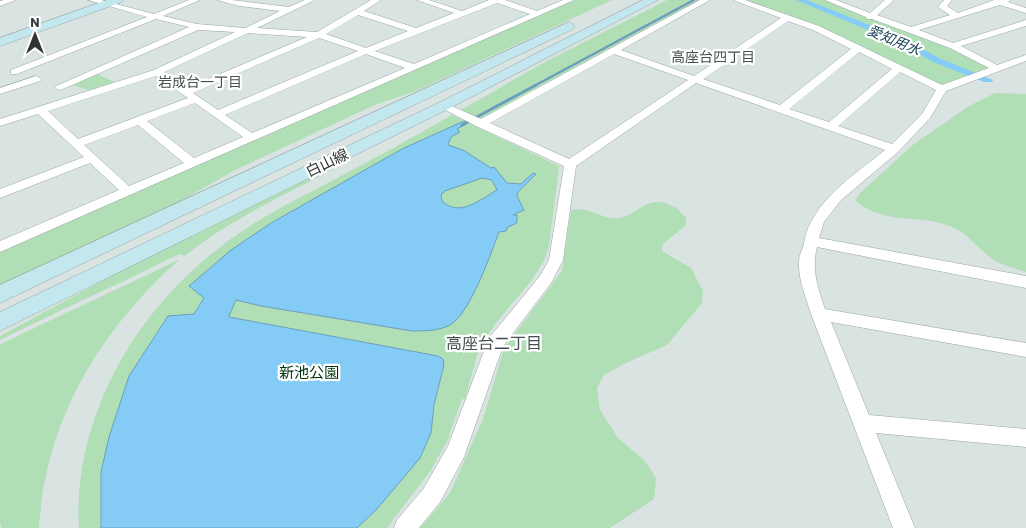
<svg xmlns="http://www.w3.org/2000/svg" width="1026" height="528" viewBox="0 0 1026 528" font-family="Barlow,'Noto Sans JP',sans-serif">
  <rect width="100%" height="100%" fill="#d8e3e2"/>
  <g fill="#b1dfb5">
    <path d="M574,0H612L416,91L377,104L235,170L174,205L0,286V252Z"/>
    <path d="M667,0H702L485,118L479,119L461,110L545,62Z"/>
    <path d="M744,0H824L936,42L986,66L987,68L943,84H939L824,29Z"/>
    <path d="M97,74L115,82L88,90L73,85Z"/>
    <path d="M995,93L1026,94V272C1013,268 998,264 987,255C973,243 965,231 947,225C913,214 886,225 855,201L860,193L914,144L969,106Z"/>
    <path d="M452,115L561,167L559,168L549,246L544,261L532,280L495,324L478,352L465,399H462L449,435L450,436L431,470L387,528H79C76,481 86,435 105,392C138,317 195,258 266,216C290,202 315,190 339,177C377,157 415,136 452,115Z"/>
    <path d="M349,157H353C297,191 236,214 185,256L179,254C120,284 59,310 0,340V336L128,267Z"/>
    <path d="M663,202L677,208L686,218V225L663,244L662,251L691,268L703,291L702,303L667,345L628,362L604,375L597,388L600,410L618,438L645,461L656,478L654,499L610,528H420L450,493L483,419L504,348L562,271L571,210C588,206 598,217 614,218C631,219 638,206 651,203C654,202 659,203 663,202Z"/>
    <path d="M178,260H179C100,330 45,421 39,528H2L0,523V345C59,315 119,289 178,260Z"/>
  </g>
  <path fill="#84ccf6" stroke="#6b9ebc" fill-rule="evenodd" d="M464,121L468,123L457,129L460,132L451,137L448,145L463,150L491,168L494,167L507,183L521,184L533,173L536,174L518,192L517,196L524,210L513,215H517V223L508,227L506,231L499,232C491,253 470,314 450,325C439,331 425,331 412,331L261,306L236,300L229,316V317L438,356L443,359L444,365L434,405L431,433L420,458L377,509L357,528H101V472L109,437L129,376L168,316L194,314L204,298L189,286L231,250L271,223L402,149ZM482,178L492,180L497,190C481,199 460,218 442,201L441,195L445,191Z"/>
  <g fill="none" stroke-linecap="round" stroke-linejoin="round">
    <path stroke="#6b9ebc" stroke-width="2.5" d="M534,86L694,0"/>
    <path stroke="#6b9ebc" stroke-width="3" d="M462,125L536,85"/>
    <path fill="#84ccf6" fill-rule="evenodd" d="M796,0H807L907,40L939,58L993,80L992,82H984L933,62L901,44Z"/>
    <defs>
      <g id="street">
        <path d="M4,0H16L0,6V1Z"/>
        <path d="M88,0H101L154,14L189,0H200L163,16L197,24L245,28L280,11L239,6L217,0H232L289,7L305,0H315L257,28L317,32L371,0H381L364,11L416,28L454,13L417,0H429L462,11L489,0H505L537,11L563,0H574L0,252V241L119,190L90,163L0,198V189L84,157L38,114L0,126V119L154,70L235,32L198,30L63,89L59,90L54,87L189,27L156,19L17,74H11V70L147,17ZM497,3L530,14L414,64L375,51ZM358,15L408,31L366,48L326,34ZM248,33L307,37L187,88L164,72ZM319,38L358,51L218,110L193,93ZM366,54L405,68L252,133L225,115ZM156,76L188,98L78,139L48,111ZM195,103L243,137L194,158L147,121ZM138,125L184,163L129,186L84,145Z"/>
        <path d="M700,0H710L621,50L694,76L781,18L733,0H745L819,26L942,85L989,68L950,48L872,19H867L866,17L825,0H836L870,13L885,0H894L877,15L911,27L950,15L938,7L944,0H952L947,6L958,13L994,0H1011L1008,2L1026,8V13L1000,5L919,30L953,43L1026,20V26L961,46L997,65L1026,55V61L946,91L930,118L898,152L841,200L824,222L819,238L1026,276V288L817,247C811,269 818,288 825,309L1026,343V357L831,322L869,415L1026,429V447L876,433L915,528H893L811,314C806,297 798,280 799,261C799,255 803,249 804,243C811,202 854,175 885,150L696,83L576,166L563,260L551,283L503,346L464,457L440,502L419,528H394L397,520L424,488L448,446L489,338L540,276L549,260L564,166L476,126L438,106L443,103L447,104L481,119ZM788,21L813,30L851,49L780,105L703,79ZM859,52L892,69L829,122L789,109ZM614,54L688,80L569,159L490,123ZM900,72L936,90L922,114L892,144L838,126Z"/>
        <path d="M36,76L41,79L40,81L0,94V88Z"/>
      </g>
      <g id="secondary">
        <path d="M107,0H124L122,2L0,46V38Z"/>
        <path d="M643,0H658L448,109L0,331V312L438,103Z"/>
        <path d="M569,22L575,26L573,29L0,303V285Z"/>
      </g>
    </defs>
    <use href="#street" stroke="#9ba5a4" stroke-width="1"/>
    <use href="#secondary" stroke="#9ba5a4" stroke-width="1"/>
    <use href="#street" fill="#fff" fill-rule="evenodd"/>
    <use href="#secondary" fill="#c3e7ee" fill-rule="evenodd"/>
  </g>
  <g text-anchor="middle" stroke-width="4.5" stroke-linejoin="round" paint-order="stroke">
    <g font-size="14" font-style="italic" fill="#153e54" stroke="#fff">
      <text transform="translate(894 40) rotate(23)" y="5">愛知用水</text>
    </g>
    <g font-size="14" fill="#475050" stroke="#fff">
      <text x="713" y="62">高座台四丁目</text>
      <text x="200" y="87">岩成台一丁目</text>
    </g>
    <g font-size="15" fill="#303434" stroke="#fff">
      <text transform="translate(327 163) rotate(-26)" y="5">白山線</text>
    </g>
    <g font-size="15" fill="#00360d" stroke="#fff">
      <text x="309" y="378">新池公園</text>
    </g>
    <g font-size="16" fill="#475050" stroke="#fff">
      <text x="494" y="349">高座台二丁目</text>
    </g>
  </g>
  <g transform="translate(35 35)" stroke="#ffffff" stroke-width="4" paint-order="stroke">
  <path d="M0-4L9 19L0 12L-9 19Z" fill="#303434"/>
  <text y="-8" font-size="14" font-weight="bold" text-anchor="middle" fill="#303434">N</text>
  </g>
</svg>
